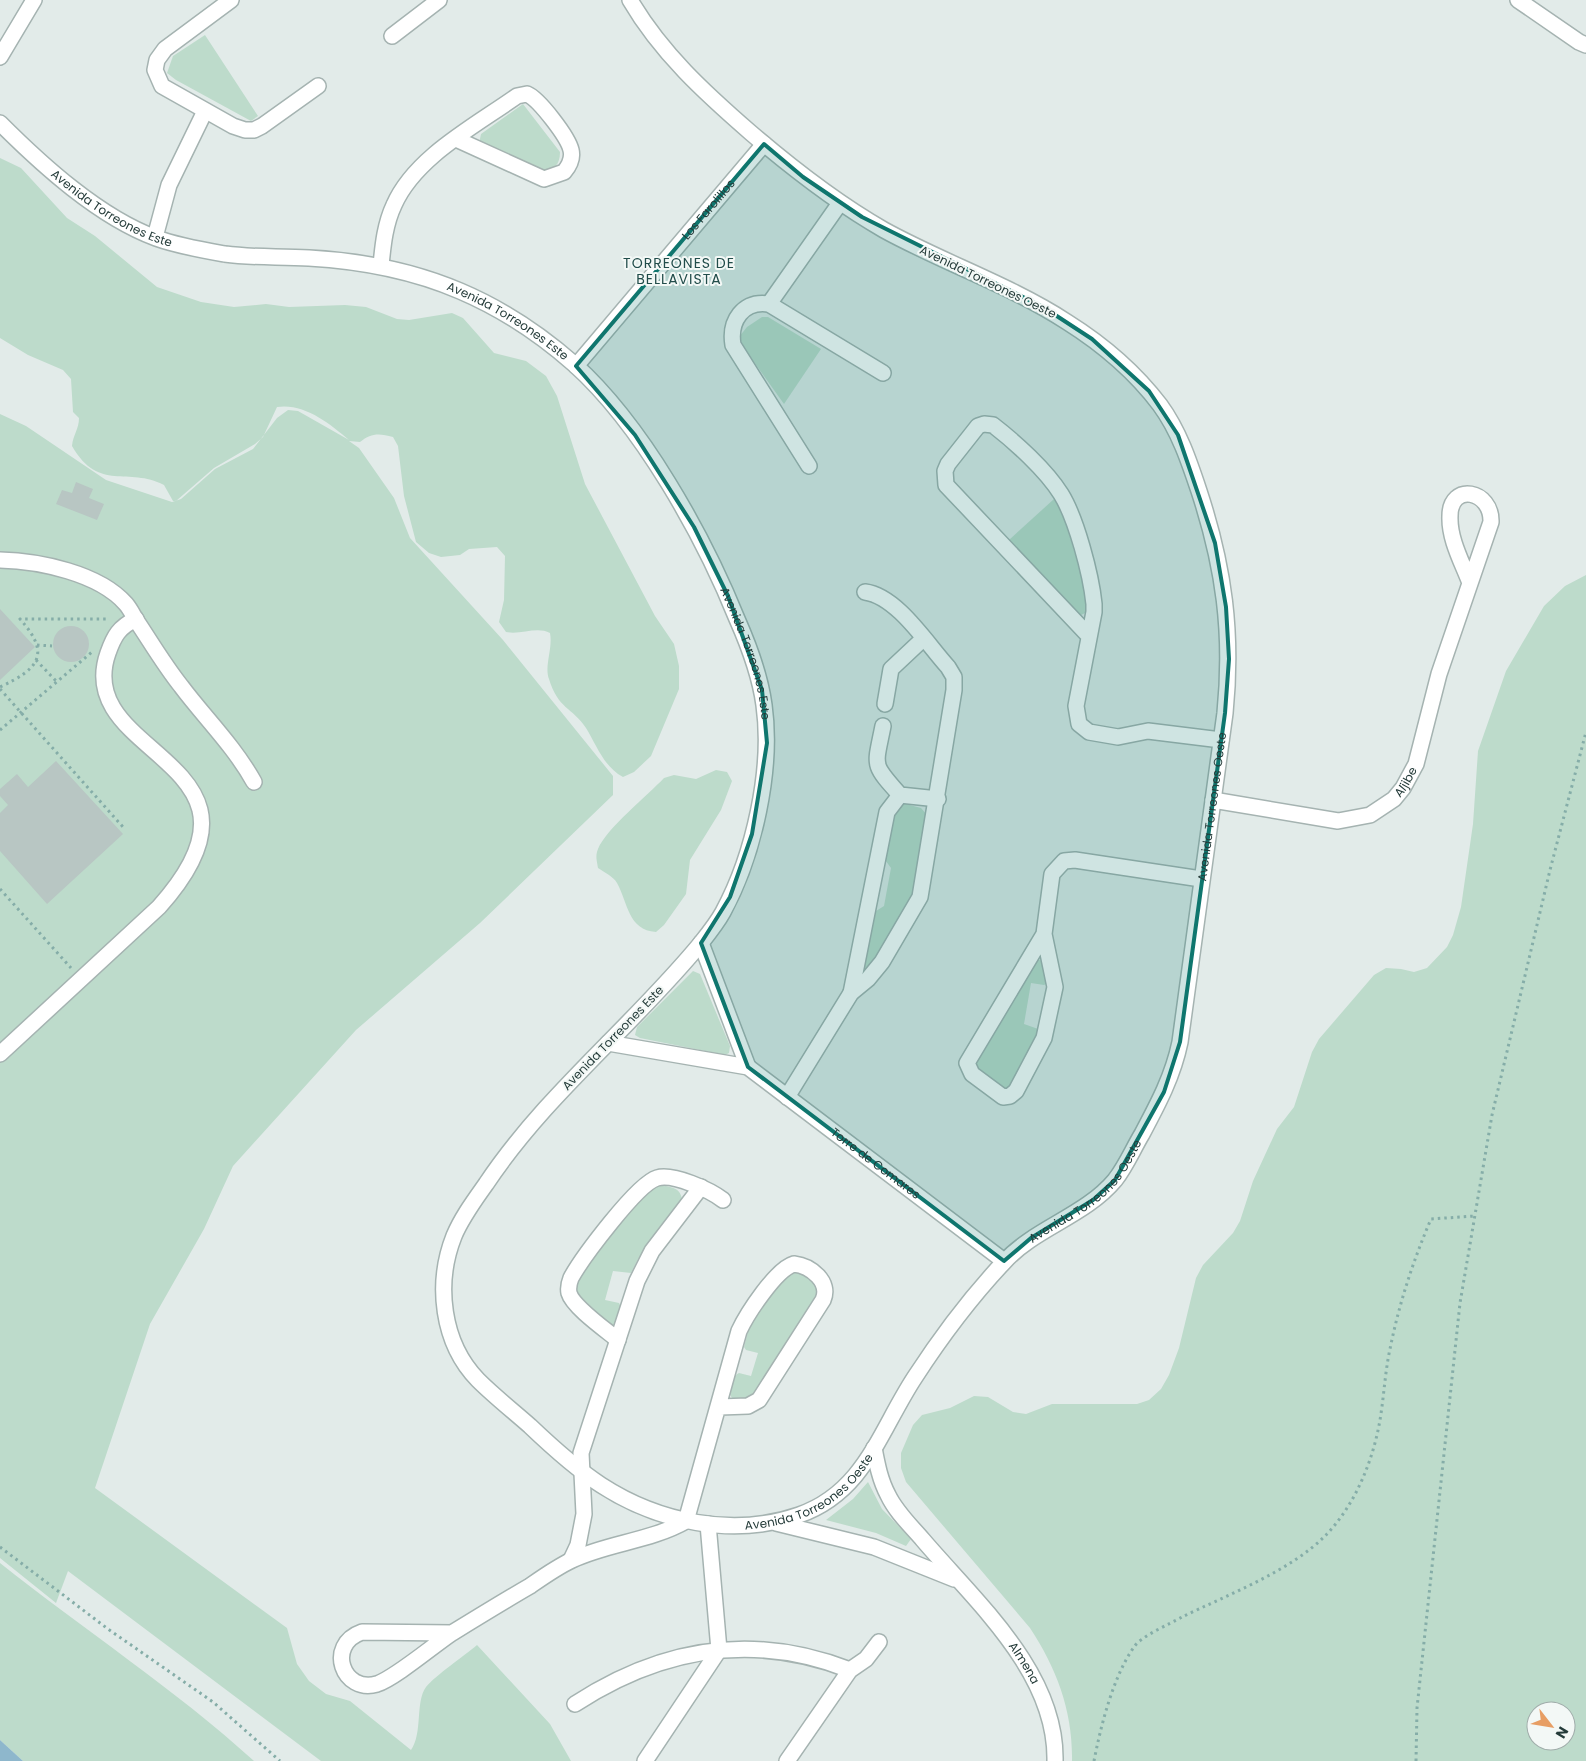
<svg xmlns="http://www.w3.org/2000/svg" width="1586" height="1761" viewBox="0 0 1586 1761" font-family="Poppins,sans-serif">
  <rect width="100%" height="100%" fill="#e2ebe9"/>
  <g fill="#bddbcb" fill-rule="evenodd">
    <path d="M205,35L258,116L251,121L176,80L167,73L173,56Z"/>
    <path d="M523,104L560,152C560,193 498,153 479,144L481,134Z"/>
    <path d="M0,158L21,168L67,218L95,236L157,287L201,302L234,307L266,304L289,307L345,305L366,307L397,319L409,320L452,313L463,318L494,353L526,361L546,376L557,396L585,484L655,616L674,644L679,666V689L651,756L634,772L623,777C604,767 597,746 586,728C572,707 558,709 549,679C544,666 553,649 550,633C537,626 521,635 506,632L499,622L504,600L505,556L497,547L469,549L460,555L441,557L429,553L416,542L404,496L398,446L393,437C379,433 371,433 360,442L349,441L359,448L394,498L410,538L503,640L613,776V795L480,923L356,1030L233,1166L204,1229L150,1324L95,1488L287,1628L297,1664L309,1681L326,1694L350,1701L411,1750C423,1733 415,1702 426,1687C436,1675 464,1656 477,1645L550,1724L571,1761H321L68,1571L56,1603L0,1558V414L26,426L106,480L172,502L181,499L215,469L253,449L277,418L288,410L298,411L349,440C329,423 304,403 277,407L263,437L255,444L214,468L176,501H173L164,485C128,466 99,493 72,446C73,435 79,429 79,418L73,412L71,379L63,370L28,355L0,338Z"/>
    <path d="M762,317H768L821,349L784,404L746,351L739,337L747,327Z"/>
    <path d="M1054,499L1061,506L1089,602L1087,612L1081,615L1072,613L1009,540Z"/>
    <path d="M1586,575V1761H1072C1073,1712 1057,1669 1030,1628L906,1482L901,1468V1453L913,1425L922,1415L950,1408L974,1396L988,1397L1013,1412L1026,1414L1052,1404H1137L1149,1400L1161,1389L1169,1375L1179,1348L1196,1278L1203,1265L1233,1233L1240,1221L1253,1181L1277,1129L1294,1107L1312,1052L1319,1039L1374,975L1386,968L1401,969L1414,972L1427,968L1447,947L1453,935L1461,907L1473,824L1478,751L1506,671L1544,606L1565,586ZM1536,1711H1566V1741H1536Z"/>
    <path d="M716,770L727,772L732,781L721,810L690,860L686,894L664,925L656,932C628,930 628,903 617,883C614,877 604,872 598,868C597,861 595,856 598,849C606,829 648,795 664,778L674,775L696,779Z"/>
    <path d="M902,803L921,808L927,815L916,893L872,968L867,970L863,966L873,913L884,906L891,868L883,857L892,814Z"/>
    <path d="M1038,959L1044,962L1048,983L1044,985L1031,983L1024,1024L1041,1030L1010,1089L1004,1092L975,1071L973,1062Z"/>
    <path d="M693,971L700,974L730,1046L729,1053L725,1055L640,1038L635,1035L637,1027Z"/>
    <path d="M656,1184C668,1187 680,1186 682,1199L638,1259L631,1273L613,1271L605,1300L619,1303L621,1307L615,1325H610L578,1294L575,1284L611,1230L651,1186Z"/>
    <path d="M799,1271L818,1286L817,1294L753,1398L734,1400C725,1393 730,1378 739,1373L751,1376L758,1353L746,1350L744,1347L751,1320L787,1272Z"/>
    <path d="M868,1482L882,1509L911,1539L906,1546L876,1533L826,1520L853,1499Z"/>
    <path d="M0,1563C84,1630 175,1689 254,1761H23L0,1740Z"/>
  </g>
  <path fill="#8eb7cc" d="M0,1740L23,1761H0Z"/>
  <g fill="#b8c6c3">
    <path d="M76,482L93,489L89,498L104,504L97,520L56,504L62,490L72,493Z"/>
    <path d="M0,609L35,647L0,680Z"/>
    <circle cx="71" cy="644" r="18"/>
    <path d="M56,761L123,834L47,904L0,851V813L8,805L0,796V789L17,774L28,787Z"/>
  </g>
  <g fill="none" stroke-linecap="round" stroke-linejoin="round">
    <defs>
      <g id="minor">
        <path d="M231,0L165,49L157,60L155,70L162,86L233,126L245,130H254L262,126L318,86"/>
        <path d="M1518,0L1579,42L1586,45"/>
        <path d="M392,36L439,0"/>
        <path d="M0,57L34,0"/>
        <path id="s1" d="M0,123C42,165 99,217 156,238C178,246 202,250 225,254C253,258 281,256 309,258C362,261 411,270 460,291C500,308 541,335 574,364C642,425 703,535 737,619C749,646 760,675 764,705C773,769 754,855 723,912C717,923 709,933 701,943C633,1026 546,1094 486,1184C474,1201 462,1217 454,1236C435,1284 442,1343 478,1380C494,1396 513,1411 530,1426C552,1447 575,1468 601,1485C658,1522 733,1538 799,1515C865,1492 880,1430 915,1377C941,1337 971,1297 1004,1262C1035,1228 1085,1216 1115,1180C1126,1166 1133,1149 1142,1134C1158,1104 1173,1076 1180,1042L1225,713C1233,633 1224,567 1199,491C1189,461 1179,431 1160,405C1135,372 1102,344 1067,322C1010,285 944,263 884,230C835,202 793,169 751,133C705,93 661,53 630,0"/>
        <path d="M155,237L169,185L205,111"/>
        <path d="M381,265C383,245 385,224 394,205C415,157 475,126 517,96L527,94C539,99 568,137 571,150C573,158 569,166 564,172L544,179L456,139"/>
        <path d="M769,304L840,203"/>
        <path id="s2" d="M576,366L764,144"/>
        <path d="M809,466L733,345C729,321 743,300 769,304L883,373"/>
        <path d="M0,560C39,561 99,573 126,604C131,610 134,617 138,623C152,644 165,666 181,686C205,718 234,746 254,782"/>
        <path d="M1089,636L946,485L945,471L948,464L978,426L984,424L993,425C1015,442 1046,470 1061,494C1076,518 1091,574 1094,604V612L1076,706L1079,724L1089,732L1118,737L1148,731L1221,740"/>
        <path d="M885,704L891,669L923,639"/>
        <path d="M883,726C875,767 871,763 900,795L938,799"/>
        <path id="s3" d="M1213,800L1338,821L1370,815L1394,799L1403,788L1416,764L1439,674L1491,522C1492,490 1450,482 1450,516C1449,539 1462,562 1470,583"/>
        <path d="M1044,934L967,1063L972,1074L1003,1097L1010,1096L1016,1091L1044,1038L1055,987L1044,934L1052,874L1064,861L1075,860L1201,879"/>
        <path d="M701,943L748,1067"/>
        <path d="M851,993L887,812L900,795"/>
        <path id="s4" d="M608,1043L748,1067L1004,1261"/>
        <path d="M0,1054L159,907C291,760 71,758 108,653C114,636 119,627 136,619"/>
        <path d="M787,1097L851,993L868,979L882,962L920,897L954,690V677L948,667C927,644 897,596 865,592"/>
        <path d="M618,1340C606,1330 573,1307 569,1293C568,1288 569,1283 571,1278C582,1258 637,1184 657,1178C673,1173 710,1190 723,1200"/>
        <path id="s5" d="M874,1448C877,1464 880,1480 888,1495C896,1512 911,1526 923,1540C976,1602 1057,1673 1055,1761"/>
        <path d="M776,1523L874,1547L954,1579"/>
        <path d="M571,1560L578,1545L584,1514L581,1453L637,1281L652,1251L701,1187"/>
        <path d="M452,1633L362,1632C325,1645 343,1694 377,1684C395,1678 434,1645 452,1633C478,1617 504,1601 530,1586C543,1577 557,1567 572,1560C608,1543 651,1541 686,1521L739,1331C747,1314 776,1269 794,1264C811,1266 831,1282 823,1300L759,1400L748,1406L720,1407"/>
        <path d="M575,1704C661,1648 753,1632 850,1670"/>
        <path d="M645,1761L719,1650L708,1524"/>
        <path d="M787,1761L850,1670L866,1659L879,1642"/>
      </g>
    </defs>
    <use href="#minor" stroke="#a5b3b1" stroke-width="18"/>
    <g stroke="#85ada8" stroke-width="3" stroke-dasharray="2.5 4" stroke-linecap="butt">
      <path d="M37,645L52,646"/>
      <path d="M36,660L57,682"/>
      <path d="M0,687C38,669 52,655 20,619H107"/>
      <path d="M0,689L123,827"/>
      <path d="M0,730L92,652"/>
      <path d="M0,889L71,968"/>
      <path d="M0,1547L108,1629L213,1702L280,1761"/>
      <path d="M1094,1761C1101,1725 1113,1677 1134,1647C1141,1636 1170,1624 1182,1617C1227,1595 1291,1571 1326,1535C1355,1505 1373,1461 1380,1420C1384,1396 1385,1372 1390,1349C1399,1304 1413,1261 1431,1219L1475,1216"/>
      <path d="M1416,1761L1417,1708L1460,1303L1492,1115L1550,870L1586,732"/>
    </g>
    <use href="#minor" stroke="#fff" stroke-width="15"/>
  </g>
  <path fill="#0f766e" fill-opacity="0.2" stroke="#0f766e" stroke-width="4" stroke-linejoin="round" d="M764,144L803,177L862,217L1043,307L1092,339L1149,391L1178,435L1215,543L1226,607L1229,659L1225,713L1180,1042L1164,1092L1115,1180L1093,1200L1031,1238L1004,1261L748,1067L701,943L730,897L752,834L767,743L762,690L728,596L694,527L635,435L576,366Z"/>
  <g text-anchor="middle" stroke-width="4" stroke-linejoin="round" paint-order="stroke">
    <g font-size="12" fill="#243b39" stroke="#f3f8f6">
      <text dy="4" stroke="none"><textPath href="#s1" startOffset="142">Avenida Torreones Este</textPath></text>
      <text dy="4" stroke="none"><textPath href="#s2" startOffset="205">Los Farolillos</textPath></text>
      <text transform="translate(988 282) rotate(26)" y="4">Avenida Torreones Oeste</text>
      <text dy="4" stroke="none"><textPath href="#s1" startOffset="562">Avenida Torreones Este</textPath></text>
      <text dy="4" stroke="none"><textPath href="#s1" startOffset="982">Avenida Torreones Este</textPath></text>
      <text dy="4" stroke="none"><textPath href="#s3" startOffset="209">Aljibe</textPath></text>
      <text dy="4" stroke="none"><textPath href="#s1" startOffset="3056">Avenida Torreones Oeste</textPath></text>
      <text transform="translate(613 1038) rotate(-46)" y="4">Avenida Torreones Este</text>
      <text dy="4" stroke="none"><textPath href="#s4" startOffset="302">Torre de Comares</textPath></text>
      <text dy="4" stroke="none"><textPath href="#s1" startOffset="2636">Avenida Torreones Oeste</textPath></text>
      <text dy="4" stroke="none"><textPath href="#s1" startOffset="2216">Avenida Torreones Oeste</textPath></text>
      <text dy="4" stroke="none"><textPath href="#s5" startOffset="266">Almena</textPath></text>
    </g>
    <g font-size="14" letter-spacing="1" fill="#214c4a" stroke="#f3f8f6">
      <text x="679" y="268">TORREONES DE<tspan x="679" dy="16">BELLAVISTA</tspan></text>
    </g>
  </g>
  <g transform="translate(1551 1726) rotate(121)"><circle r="24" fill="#f3f8f6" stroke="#a0acaa"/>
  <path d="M0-4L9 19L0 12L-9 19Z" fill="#e79e64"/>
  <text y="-8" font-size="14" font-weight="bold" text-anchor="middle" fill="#243b39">N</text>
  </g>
</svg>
